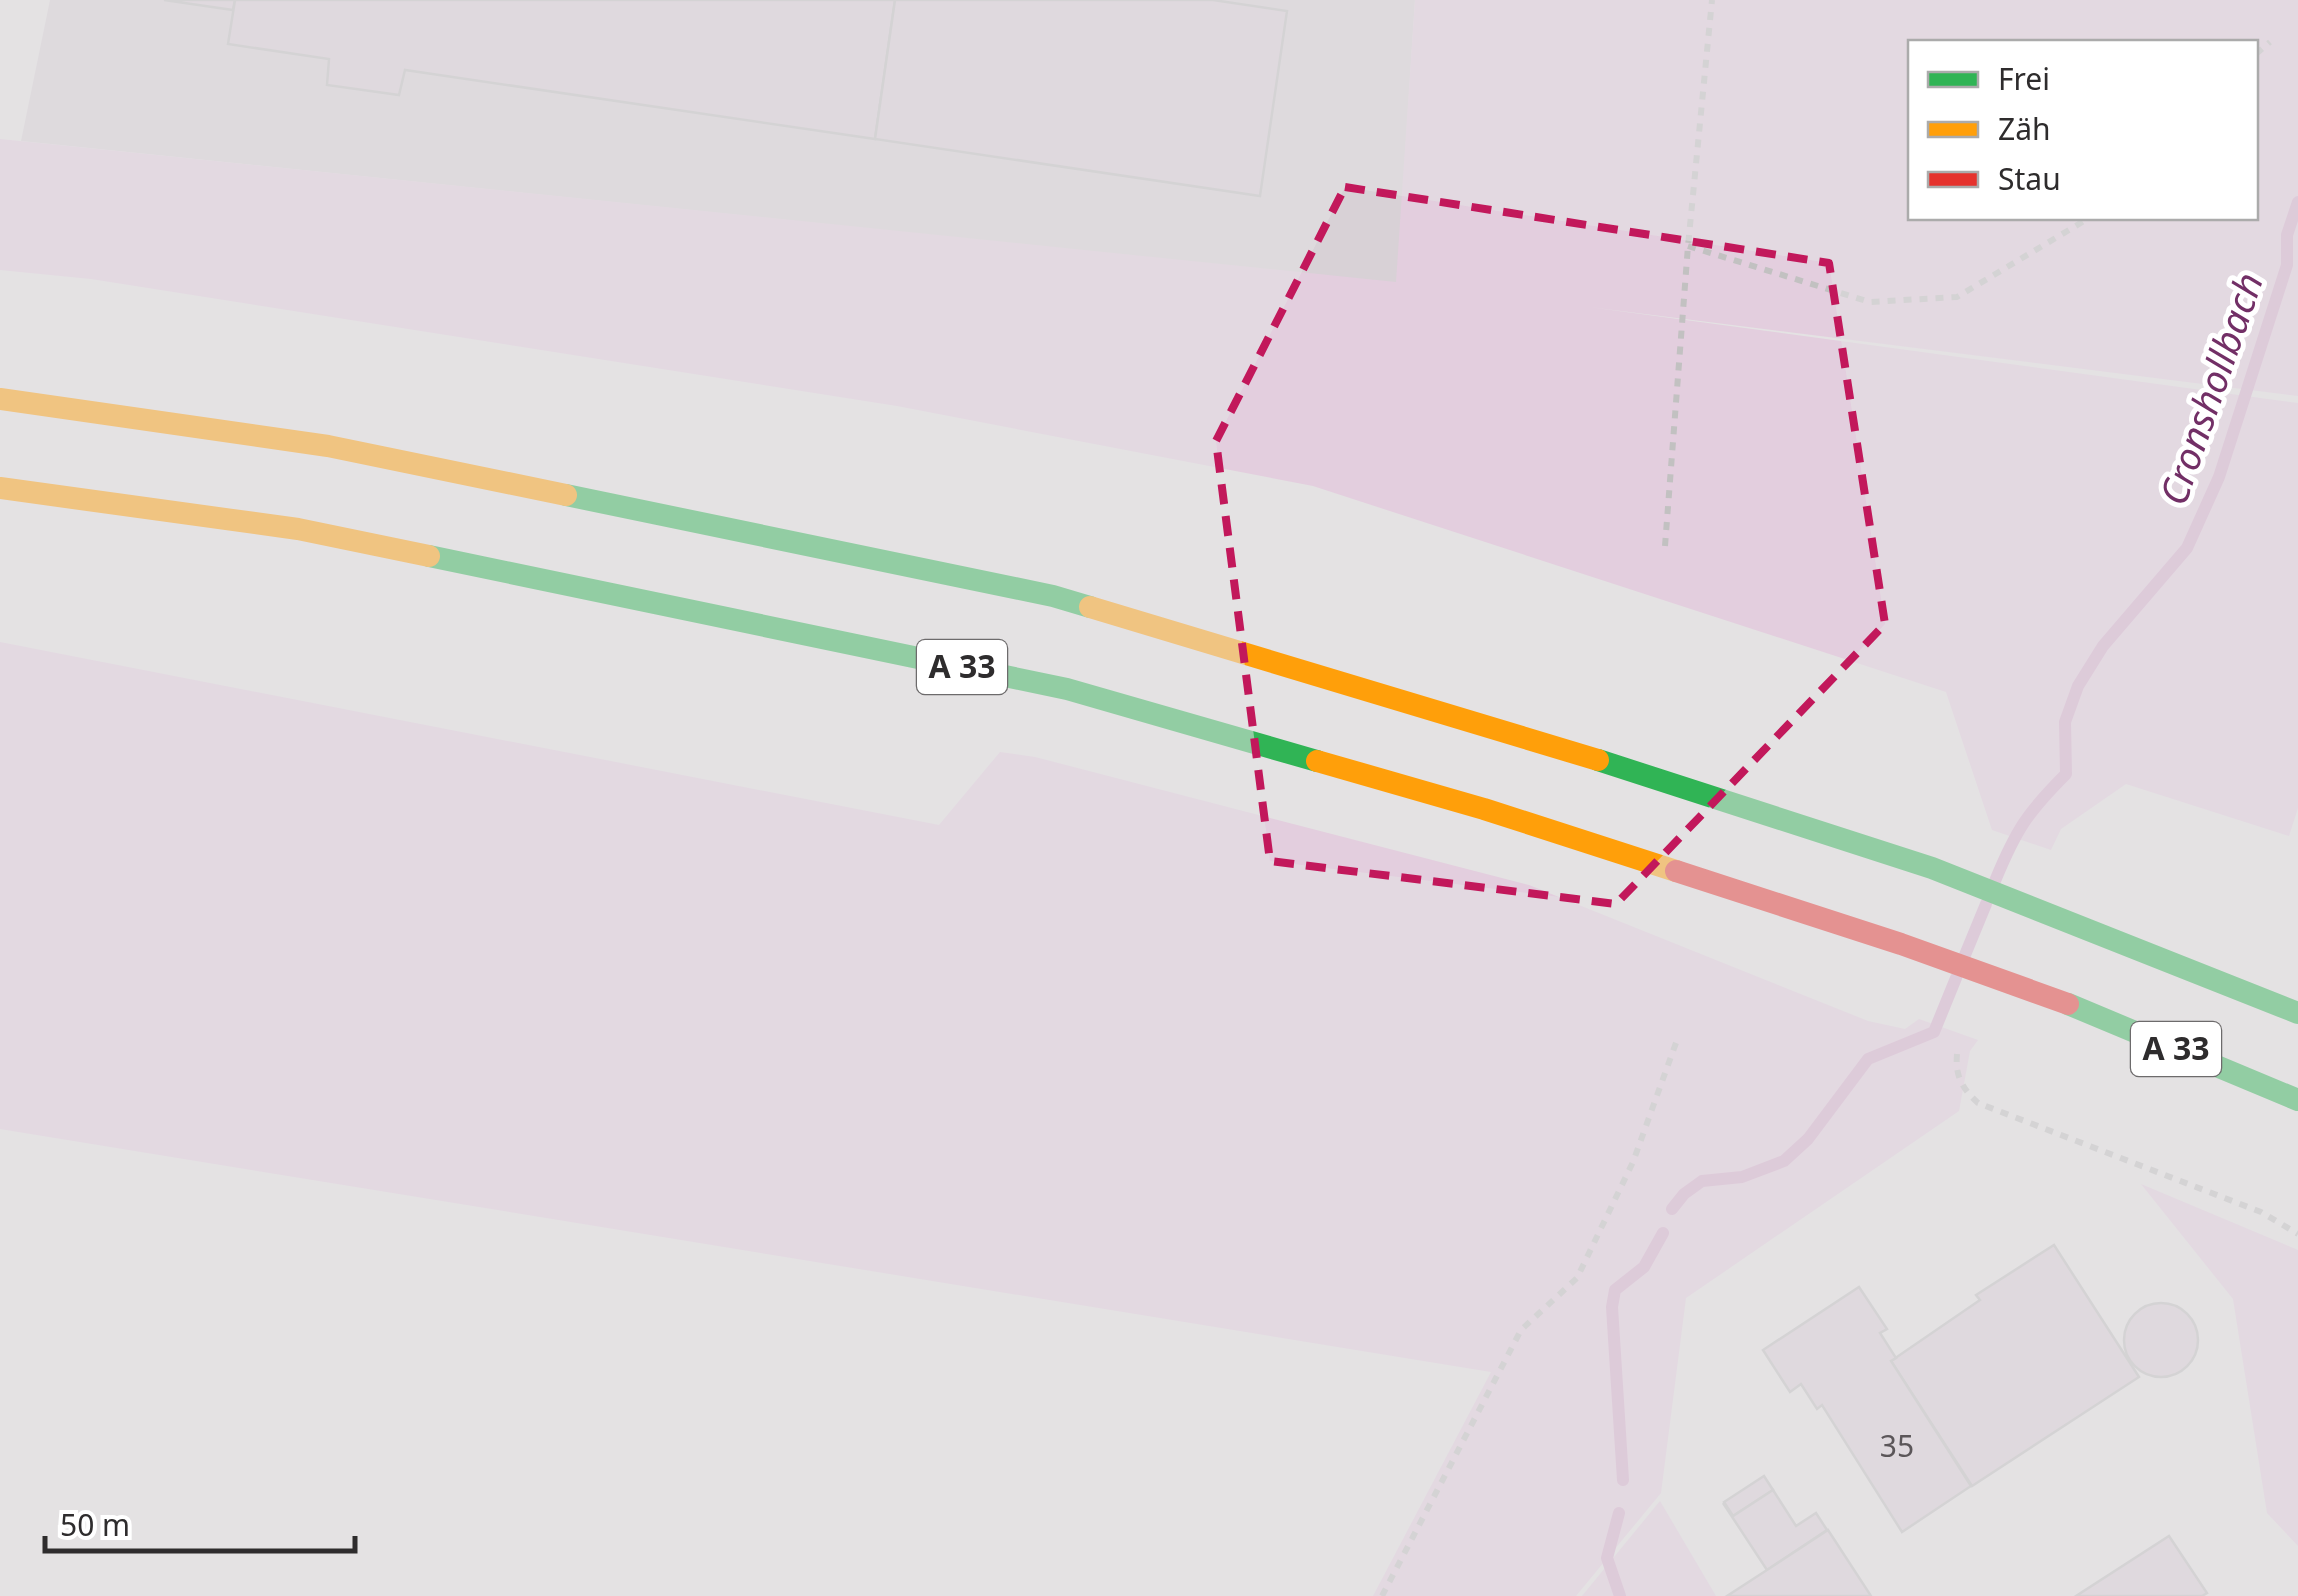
<svg xmlns="http://www.w3.org/2000/svg" width="2298" height="1596" viewBox="0 0 2298 1596" font-family="'Noto Sans',sans-serif">
  <rect width="100%" height="100%" fill="#e4e2e3"/>
  <path fill="#d8d1d6" d="M50,0H1415L1397,283L21,141Z"/>
  <g fill="#e3cede" fill-rule="evenodd">
    <path d="M1415,0H2298V396L1589,307L2298,403V808L2289,836L2126,784L2061,829L2051,850L1992,830L1946,692L1313,486L897,406L91,279L0,270V139L1396,282ZM1910,42H2256V218H1910Z"/>
    <path d="M0,642L939,825L1000,752L1035,757L1529,885L1868,1021L1905,1029L1919,1019L1978,1040L1970,1051L1959,1111L1686,1298L1661,1493L1576,1596H1373L1491,1372L0,1129Z"/>
    <path d="M2141,1184L2298,1250V1546L2267,1513L2233,1299Z"/>
    <path d="M1660,1501L1716,1596H1582Z"/>
  </g>
  <g fill="none" stroke-linecap="round" stroke-linejoin="round">
    <g stroke="#d6afcd" stroke-width="12">
      <path d="M1995,881C2016,830 2027,813 2066,774L2065,722L2078,686L2103,646L2187,548L2219,477L2287,265V235L2298,202"/>
      <path d="M1965,955L1986,904"/>
      <path d="M1672,1209L1684,1194L1702,1181L1742,1177L1784,1161L1808,1139L1868,1059L1934,1032L1956,978"/>
      <path d="M1623,1480L1612,1307L1615,1290L1644,1267L1663,1233"/>
      <path d="M1619,1513L1607,1558L1620,1596"/>
    </g>
  </g>
  <g fill="#daced7" stroke="#c2c1c2" stroke-width="2.5">
    <path d="M164,0H235L233,10Z"/>
    <path d="M235,0H895L875,139L405,70L399,95L327,85L329,59L228,44Z"/>
    <path d="M895,0H1213L1287,11L1260,196L875,139Z"/>
    <path d="M2054,1245L2139,1377L1972,1486L1891,1361L1980,1300L1976,1295Z"/>
    <path d="M1859,1287L1887,1329L1880,1333L1896,1358L1891,1361L1971,1486L1902,1532L1822,1405L1817,1409L1801,1384L1790,1392L1763,1350Z"/>
    <circle cx="2161" cy="1340" r="37"/>
    <path d="M1764,1476L1773,1490L1733,1516L1724,1502Z"/>
    <path d="M1773,1490L1796,1526L1816,1513L1827,1530L1767,1570L1723,1503L1733,1516Z"/>
    <path d="M1828,1530L1871,1596H1727L1767,1570Z"/>
    <path d="M2169,1536L2207,1593L2202,1596H2076Z"/>
  </g>
  <g fill="none" stroke-linecap="round" stroke-linejoin="round">
    <g stroke="#c2c1c1" stroke-width="6" stroke-dasharray="8 8" stroke-linecap="butt">
      <path d="M2256,54L2270,42"/>
      <path d="M1688,246L1870,302L1957,297L2089,218"/>
      <path d="M1665,546L1688,246L1712,0"/>
      <path d="M1957,1054C1955,1076 1962,1088 1978,1103L2261,1212L2298,1234"/>
      <path d="M1382,1596L1521,1330L1577,1278L1633,1162L1677,1040"/>
    </g>
    <g stroke="#30b455" stroke-width="22">
      <path d="M566,495L1053,596L1090,607"/>
      <path d="M429,556L1067,689L1317,761"/>
      <path d="M1598,760L1932,868L2298,1013"/>
      <path d="M2068,1004L2298,1100"/>
    </g>
    <g stroke="#ff9f0a" stroke-width="22">
      <path d="M0,399L328,446L566,495"/>
      <path d="M0,488L298,529L429,556"/>
      <path d="M1090,607L1598,760"/>
      <path d="M1317,761L1484,809L1676,871"/>
    </g>
    <path stroke="#e5322d" stroke-width="22" d="M1676,871L1901,944L2068,1004"/>
  </g>
  <path d="M0 0H2298V1596H0ZM1345,187L1829,263L1885,624L1616,904L1270,861L1216,441Z" fill="#e4e2e3" fill-opacity=".55" fill-rule="evenodd"/>
  <path fill="none" stroke="#c2185b" stroke-width="8" stroke-dasharray="20 12" stroke-linejoin="round" d="M1345,187L1829,263L1885,624L1616,904L1270,861L1216,441Z"/>
  <g text-anchor="middle" stroke-width="10" stroke-linejoin="round" paint-order="stroke">
    <g font-size="30" fill="#5b5659">
      <text x="1897" y="1457">35</text>
    </g>
    <g fill="#fff" stroke="#6d6b6c" stroke-width="2.5">
      <rect x="917" y="640" width="90" height="54" rx="8"/>
      <rect x="2131" y="1022" width="90" height="54" rx="8"/>
    </g>
    <g font-size="32" font-weight="bold" fill="#2e2c2d">
      <text x="962" y="678">A 33</text>
      <text x="2176" y="1060">A 33</text>
    </g>
    <g font-size="38" font-style="italic" fill="#722f66" stroke="#fff">
      <text transform="translate(2212 389) rotate(-71)" y="13">Cronshollbach</text>
    </g>
  </g>
  <rect x="1908" y="40" width="350" height="180" fill="#ffffff" stroke="#ababab" stroke-width="2.5"/>
  <rect x="1928" y="72" width="50" height="15" fill="#30b455" stroke="#ababab" stroke-width="2.5"/>
  <text x="1998" y="90" font-size="30" fill="#2e2c2d">Frei</text>
  <rect x="1928" y="122" width="50" height="15" fill="#ff9f0a" stroke="#ababab" stroke-width="2.5"/>
  <text x="1998" y="140" font-size="30" fill="#2e2c2d">Zäh</text>
  <rect x="1928" y="172" width="50" height="15" fill="#e5322d" stroke="#ababab" stroke-width="2.5"/>
  <text x="1998" y="190" font-size="30" fill="#2e2c2d">Stau</text>
  <path d="M45 1536v15h310v-15" fill="none" stroke="#2e2c2d" stroke-width="5"/>
  <text x="60" y="1536" font-size="30" fill="#2e2c2d" stroke="#ffffff" stroke-width="8" paint-order="stroke">50 m</text>
</svg>
